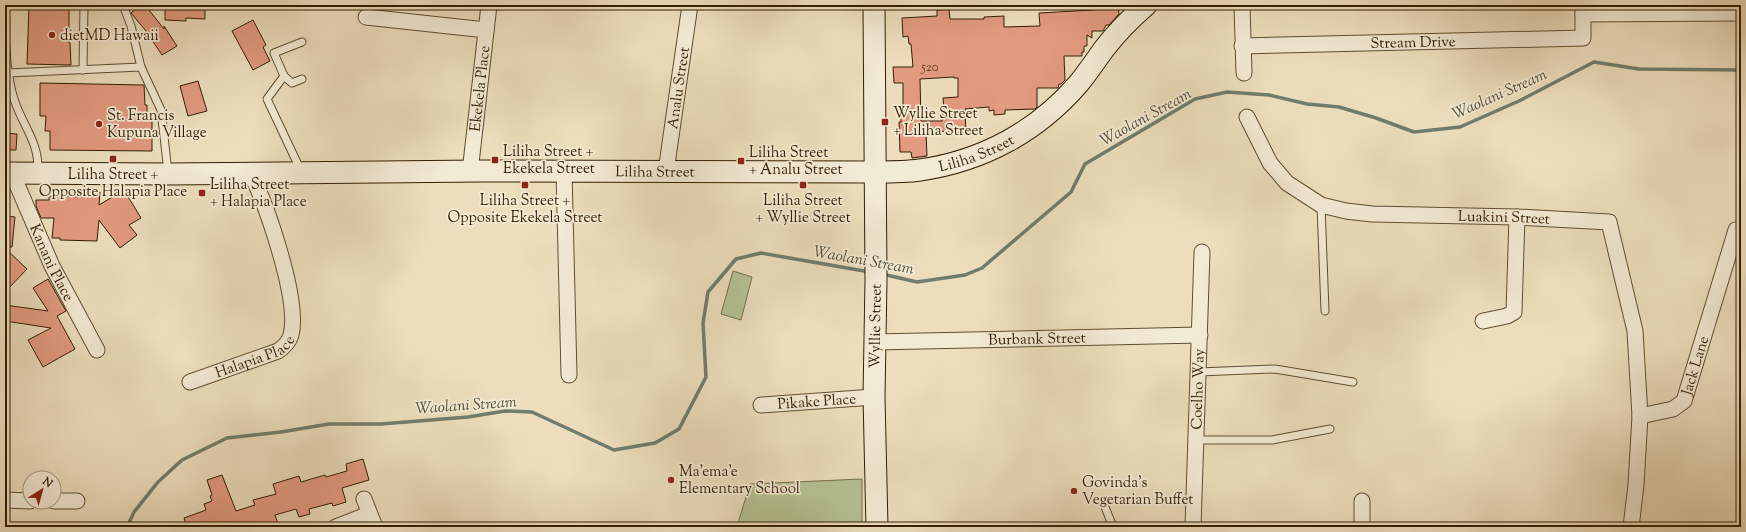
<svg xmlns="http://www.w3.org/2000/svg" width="1746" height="532" viewBox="0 0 1746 532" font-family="'Sorts Mill Goudy',serif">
  <rect width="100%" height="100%" fill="#ecdebd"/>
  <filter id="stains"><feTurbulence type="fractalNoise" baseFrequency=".005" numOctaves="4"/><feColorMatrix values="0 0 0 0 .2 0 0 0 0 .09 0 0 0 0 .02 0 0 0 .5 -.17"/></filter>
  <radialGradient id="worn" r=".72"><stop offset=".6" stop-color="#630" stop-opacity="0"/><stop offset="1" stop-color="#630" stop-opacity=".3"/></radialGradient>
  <g fill="#b5c293" stroke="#74704a">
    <path d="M733,271L752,277L741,320L721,314Z"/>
    <path d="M862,479V527H740L738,523L750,484Z"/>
  </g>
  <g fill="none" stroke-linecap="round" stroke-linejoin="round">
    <g stroke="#707d6c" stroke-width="3.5">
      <path d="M882,274L917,282L965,275L982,268L1071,192L1085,164L1195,99L1227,92L1269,95L1307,104L1339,107L1376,118L1414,132L1460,127L1519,101L1594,62L1639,69L1741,70"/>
      <path d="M127,527L134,512L158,482L182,460L227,438L281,432L329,424H381L468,417L505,411L532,412L614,450L655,443L679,429L706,377L703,323L708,292L736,259L761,253L870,272"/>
    </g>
  </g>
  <g fill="#e29a81" stroke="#321e02" fill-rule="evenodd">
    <path d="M29,5H69V29L59,36L70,43L71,65L27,64Z"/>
    <path d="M141,5H145L164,29V26L177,46L162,55L146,31L131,13Z"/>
    <path d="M165,5H205V19L186,18V21L165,20Z"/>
    <path d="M1118,5L1119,14L1109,25H1106L1103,31H1092V38L1087,35V46H1084V52H1082V56H1064L1065,80L1061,84H1059L1058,88H1037V107L1035,109L1005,110V114L994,115V110L989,111V107L965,109L966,133H951V131L926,132L927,156L912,158L911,152H900L899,122H901L900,109H903V83H894L893,67H913L911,44H909L908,36L903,37L902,18L937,16V10L949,9L950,19H984V17L1004,16V27L1040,26L1039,13L1093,10V6ZM954,77V78H958V97L943,98L944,110H942V121H921L920,79Z"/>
    <path d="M253,20L266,45L263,47L270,61L253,70L232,31Z"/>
    <path d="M198,81L207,111L188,116L180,86Z"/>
    <path d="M40,83L144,85L145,105H147V116L152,117V151L50,150V131H45L46,116H40Z"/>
    <path d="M5,133L17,134L16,150H5Z"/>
    <path d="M124,190L141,218L129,225L137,235L120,248L99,220L97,241L60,240V238H52L54,218H41L36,206V200H49V196L85,197L86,191L100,192L99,205Z"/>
    <path d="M5,216L15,217L12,247H5Z"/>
    <path d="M5,248L27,269L5,292Z"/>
    <path d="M48,279L66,311L57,316L75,349L43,367L28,340L51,328L5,321V305L48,311L33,288Z"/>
    <path d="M363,459L369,480L342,488L346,502L333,506L332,503L309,509L310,514L299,517L296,509L275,515L279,527H187L184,518L206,510L204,504L212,501L210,496L212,495L207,480L222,475L236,511L255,505L253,500L276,494L273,484L299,476L301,482L325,475L326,477L347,471L346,464Z"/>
  </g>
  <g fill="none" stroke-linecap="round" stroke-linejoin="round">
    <defs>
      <g id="lane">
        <path d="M123,5L131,26L141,67"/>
        <path d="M5,29C6,53 7,76 14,99C22,125 39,141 38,171"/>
        <path d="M83,70L84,5"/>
        <path d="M8,73L141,67L161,110L168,172"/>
        <path d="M284,76L292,83L302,79"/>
        <path d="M301,171L267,99L284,76L274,53L302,42"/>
        <path d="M1321,205L1325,311"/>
        <path d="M1199,372L1275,369L1353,382"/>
        <path d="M1197,440H1272L1330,429"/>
        <path d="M1105,507L1113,527"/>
      </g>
      <g id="street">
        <path d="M1242,5L1244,73"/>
        <path d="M1583,14L1741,13"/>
        <path d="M366,17L486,30"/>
        <path id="s1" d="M1242,46L1583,38V5"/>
        <path id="s2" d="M1247,117L1270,163L1287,183L1321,205L1346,211L1372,214L1517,217L1609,222L1635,331L1640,416"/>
        <path d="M564,171L569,375"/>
        <path id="s3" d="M666,171L690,5"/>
        <path id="s4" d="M470,172L489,5"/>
        <path id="s5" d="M12,173L52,266L97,350"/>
        <path d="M1483,321L1507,316L1514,312L1517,217"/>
        <path id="s6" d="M874,342L1200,335"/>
        <path id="s7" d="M190,382L278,351C284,347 289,342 291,335C300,301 267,206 251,174"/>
        <path id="s8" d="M761,405L874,397"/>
        <path d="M364,499L375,527"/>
        <path d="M5,500L30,501"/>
        <path d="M54,501H77"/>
        <path d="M1362,501V527"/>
        <path d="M336,527L369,514"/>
        <path id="s9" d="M1193,527L1202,252"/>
        <path id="s10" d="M1631,527L1636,485L1640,416L1673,409L1684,401L1736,230H1741"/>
      </g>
      <g id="secondary">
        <path d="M874,5L876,280L874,397L877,527"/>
        <path id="s11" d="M5,173L168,174L479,171L875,172C890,172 906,172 920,170C983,161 1038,131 1079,83C1088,72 1096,60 1104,49C1117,32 1131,18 1146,5"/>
      </g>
    </defs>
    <use href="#lane" stroke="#604e31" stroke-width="9"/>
    <use href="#street" stroke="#604e31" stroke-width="17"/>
    <use href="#secondary" stroke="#321e02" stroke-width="23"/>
    <use href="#lane" stroke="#f3ead4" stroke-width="7"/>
    <use href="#street" stroke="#f3ead4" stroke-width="15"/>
    <use href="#secondary" stroke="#f3ead4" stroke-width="21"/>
  </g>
  <g fill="#8f2418" stroke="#f3ead4" stroke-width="1.5">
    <circle cx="52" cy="35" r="4"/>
    <rect x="881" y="118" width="8" height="8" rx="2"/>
    <circle cx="99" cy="124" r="4"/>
    <rect x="109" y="155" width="8" height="8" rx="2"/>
    <rect x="491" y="156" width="8" height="8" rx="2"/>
    <rect x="737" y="157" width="8" height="8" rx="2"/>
    <rect x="521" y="181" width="8" height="8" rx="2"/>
    <rect x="799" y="181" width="8" height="8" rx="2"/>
    <rect x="198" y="189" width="8" height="8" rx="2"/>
    <circle cx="671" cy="480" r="4"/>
    <circle cx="1074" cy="491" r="4"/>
  </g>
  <g text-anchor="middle" stroke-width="3.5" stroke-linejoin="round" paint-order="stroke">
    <g font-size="13" fill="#5e3d22">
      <text x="930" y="71">520</text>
    </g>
    <g font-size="15" fill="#321e02" stroke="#f3ead4" text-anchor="start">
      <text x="60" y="40">dietMD Hawaii</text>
      <text x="893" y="118">Wyllie Street<tspan x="893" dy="17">+ Liliha Street</tspan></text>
      <text x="107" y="120">St. Francis<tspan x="107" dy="17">Kupuna Village</tspan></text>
      <text x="503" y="156">Liliha Street +<tspan x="503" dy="17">Ekekela Street</tspan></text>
      <text x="749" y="157">Liliha Street<tspan x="749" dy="17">+ Analu Street</tspan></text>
      <text x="113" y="179" text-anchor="middle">Liliha Street +<tspan x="113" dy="17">Opposite Halapia Place</tspan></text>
      <text x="210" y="189">Liliha Street<tspan x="210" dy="17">+ Halapia Place</tspan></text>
      <text x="525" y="205" text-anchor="middle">Liliha Street +<tspan x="525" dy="17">Opposite Ekekela Street</tspan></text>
      <text x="803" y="205" text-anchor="middle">Liliha Street<tspan x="803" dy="17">+ Wyllie Street</tspan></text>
      <text x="679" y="476">Ma'ema'e<tspan x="679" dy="17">Elementary School</tspan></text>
      <text x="1082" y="487">Govinda’s<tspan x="1082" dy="17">Vegetarian Buffet</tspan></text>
    </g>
    <g font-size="15" fill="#321e02" stroke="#f3ead4">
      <text dy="5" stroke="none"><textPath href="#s1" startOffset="171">Stream Drive</textPath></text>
      <text dy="5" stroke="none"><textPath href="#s4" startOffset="84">Ekekela Place</textPath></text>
      <text dy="5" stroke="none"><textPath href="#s3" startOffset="84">Analu Street</textPath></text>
      <text dy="5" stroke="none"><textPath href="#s11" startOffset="974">Liliha Street</textPath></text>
      <text dy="5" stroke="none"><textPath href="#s11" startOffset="650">Liliha Street</textPath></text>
      <text dy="5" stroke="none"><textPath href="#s2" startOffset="302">Luakini Street</textPath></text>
      <text dy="5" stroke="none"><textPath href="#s5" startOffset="98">Kanani Place</textPath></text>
      <text transform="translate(875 326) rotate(-89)" y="5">Wyllie Street</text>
      <text dy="5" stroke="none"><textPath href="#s6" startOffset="163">Burbank Street</textPath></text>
      <text dy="5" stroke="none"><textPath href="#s7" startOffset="70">Halapia Place</textPath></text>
      <text dy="5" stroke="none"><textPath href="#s10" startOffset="196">Jack Lane</textPath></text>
      <text dy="5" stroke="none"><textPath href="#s9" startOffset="138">Coelho Way</textPath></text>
      <text dy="5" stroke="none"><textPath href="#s8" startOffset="56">Pikake Place</textPath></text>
    </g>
    <g font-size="16" font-style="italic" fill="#514d37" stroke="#f3ead4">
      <text transform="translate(1499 93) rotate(-24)" y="6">Waolani Stream</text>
      <text transform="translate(1145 116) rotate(-29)" y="6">Waolani Stream</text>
      <text transform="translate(864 259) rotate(10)" y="6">Waolani Stream</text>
      <text transform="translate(466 404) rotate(-4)" y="6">Waolani Stream</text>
    </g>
  </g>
  <rect width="1746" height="532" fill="none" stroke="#ecdebd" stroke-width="20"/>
  <rect x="6" y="6" width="1734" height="520" fill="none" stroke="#321e02" stroke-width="2"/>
  <rect x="10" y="10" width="1726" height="512" fill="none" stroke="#321e02"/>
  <g transform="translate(42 490) rotate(37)"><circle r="19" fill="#f3ead4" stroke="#a69880"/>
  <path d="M0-3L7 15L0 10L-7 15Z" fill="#8f2418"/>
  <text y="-6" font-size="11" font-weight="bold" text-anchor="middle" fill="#321e02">N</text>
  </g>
  <rect width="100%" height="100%" filter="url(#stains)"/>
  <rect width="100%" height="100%" fill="url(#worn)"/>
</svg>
